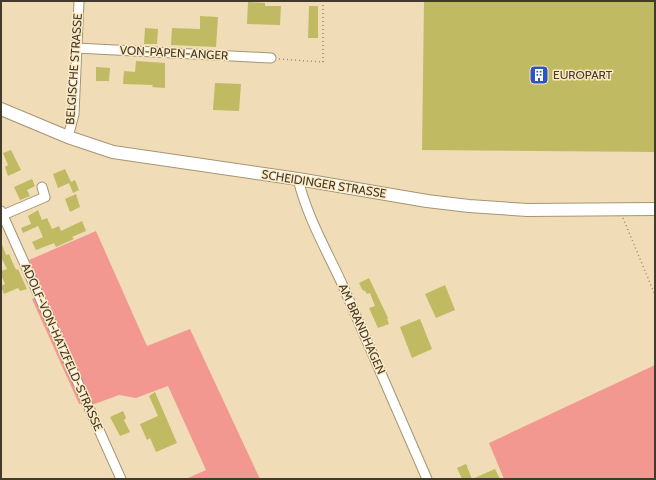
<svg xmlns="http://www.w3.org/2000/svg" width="656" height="480" viewBox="0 0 656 480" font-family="Cabin,sans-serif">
  <rect width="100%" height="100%" fill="#f0ddb7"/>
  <g fill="#f29890">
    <path d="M96,231L147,346L190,329L260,479H186L206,470L168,386L136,398L119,395L89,406L29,260Z"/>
    <path d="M38,297L85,403L79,404L32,299Z"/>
    <path d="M655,365V479H504L489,443Z"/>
  </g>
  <g fill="#c0ba62">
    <path d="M424,1H655V152L422,150Z"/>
    <path d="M248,2L265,3V6H281L280,25L247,24Z"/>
    <path d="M309,6H318V38H308Z"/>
    <path d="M200,16L218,17L216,47L171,45L172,28L200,29Z"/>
    <path d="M145,28L158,29L157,44H144Z"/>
    <path d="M136,61L165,63V88L152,87L153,85L123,84L124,71L135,72Z"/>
    <path d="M96,67L110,68L109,81H96Z"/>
    <path d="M215,83L241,84L239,111L213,110Z"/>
    <path d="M11,150L21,170L8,176L5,167L8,165L3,153Z"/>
    <path d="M65,169L71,182L75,180L79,190L73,193L69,183L58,188L53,174Z"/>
    <path d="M32,179L35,186L27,190L30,196L20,200L14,187Z"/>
    <path d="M76,194L80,207L70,212L65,199Z"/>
    <path d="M38,210L42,220L47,218L52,229L59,226L61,231L82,221L86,231L72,237L74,239L56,247L54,243L36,250L32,242L43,237L38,226L23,233L21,228L31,224L28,216Z"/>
    <path d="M1,242L6,255L9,254L15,268L17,270L18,269L27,289L20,291L18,288L4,294L1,286L5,284L1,275V271L7,269L1,257Z"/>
    <path d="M369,278L388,318L387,319L389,324L378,328L369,308L375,306L370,293L367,294L364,290L363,291L359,283Z"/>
    <path d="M445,285L455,310L436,318L425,294Z"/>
    <path d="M420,319L432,349L412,358L400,327Z"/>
    <path d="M155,392L177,443L156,452L150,438L147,440L140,424L158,416L149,396Z"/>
    <path d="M123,411L126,418L124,420L130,432L120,436L110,417Z"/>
    <path d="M466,464L472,479L495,469L500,479H462L457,468Z"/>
  </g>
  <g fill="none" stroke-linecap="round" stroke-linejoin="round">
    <defs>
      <g id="minor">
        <path d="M76,48L271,58"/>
        <path d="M68,137L74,114L79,1"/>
        <path d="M298,179C307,217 327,251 343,286C371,350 399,415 427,479"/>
        <path d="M1,211L121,479"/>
        <path d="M3,215L45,197L42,187"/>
      </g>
      <path id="secondary" d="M1,109L68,137L113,152L298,179L427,201L469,206L527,210L655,209"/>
    </defs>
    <use href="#minor" stroke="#a69571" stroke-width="11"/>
    <use href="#secondary" stroke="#a69571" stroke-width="14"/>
    <g stroke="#998c71" stroke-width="1.5" stroke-dasharray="1 3" stroke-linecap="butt">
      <path d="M279,59L323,62V1"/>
      <path d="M623,218L655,295"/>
    </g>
    <use href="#minor" stroke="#fff" stroke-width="9"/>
    <use href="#secondary" stroke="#fff" stroke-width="12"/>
  </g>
  <defs>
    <symbol id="building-square" viewBox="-11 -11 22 22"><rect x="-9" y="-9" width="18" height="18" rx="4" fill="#2c55c4" stroke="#fdeac4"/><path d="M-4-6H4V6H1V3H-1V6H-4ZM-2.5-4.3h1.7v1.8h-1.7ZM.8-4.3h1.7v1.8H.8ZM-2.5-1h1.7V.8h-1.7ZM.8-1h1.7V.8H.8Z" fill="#fff"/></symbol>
  </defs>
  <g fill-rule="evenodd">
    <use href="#building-square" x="528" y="64" width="22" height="22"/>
  </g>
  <g text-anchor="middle" stroke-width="3" stroke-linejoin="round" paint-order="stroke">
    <g font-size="12" fill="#423a2b" stroke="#fdeac4">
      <text transform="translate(174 53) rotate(3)" y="4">VON-PAPEN-ANGER</text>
      <text transform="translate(74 69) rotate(-86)" y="4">BELGISCHE STRASSE</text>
      <text transform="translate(324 184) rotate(9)" y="4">SCHEIDINGER STRASSE</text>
      <text transform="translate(362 329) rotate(66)" y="4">AM BRANDHAGEN</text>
      <text transform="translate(62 347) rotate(66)" y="4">ADOLF-VON-HATZFELD-STRASSE</text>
    </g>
    <g font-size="12" fill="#423a2b" stroke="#fdeac4" text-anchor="start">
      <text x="553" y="79">EUROPART</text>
    </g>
  </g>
  <rect width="656" height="480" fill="none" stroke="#423a2b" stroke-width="4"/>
</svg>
